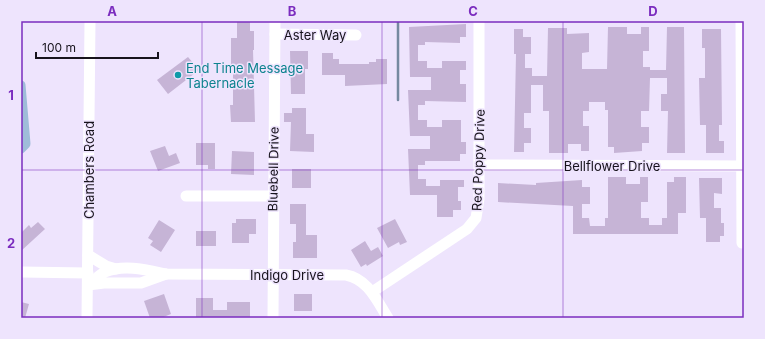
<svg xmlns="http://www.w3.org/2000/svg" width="765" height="339" viewBox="0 0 765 339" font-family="Inter,sans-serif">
  <rect width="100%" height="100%" fill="#eee4fd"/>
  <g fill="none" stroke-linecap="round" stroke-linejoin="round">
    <path stroke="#7689a0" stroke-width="2.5" d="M398,100V21"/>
    <path stroke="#9fbcd9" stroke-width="9" d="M21,85L26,144L21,149"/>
  </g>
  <g fill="#c6b4d6">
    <path d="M237,21H250V31H254V50H253L255,122H231L230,105H233V73H227V64H231V38H237Z"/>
    <path d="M466,24V37H460V43L425,42V45H418V61H427V68H442V61H466V70H460V84H466V102L425,101V105H418V120H427V127H442V120H461V142H466V154H460V161H425V165H418V179H426V186H440V180H464V187H458V201H461V210H453V217H437V195H410L408,149H430V136H410L408,90H431V77H410L409,27Z"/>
    <path d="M608,27H627V34H641V27H649V51H643V67H650V70H666L667,27H684L685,153H667L668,111H661V94H667V78H650L649,111H641V127H649V143H642V151L614,153V147H608V110H605V102H589V111H583V126H589V151H581V144H568V153H549V111H543V85H531V113H524V128H531V143H524V152H514L516,54H514V29H523V37H531V54H525V68H532V76H547L548,28H567V34L589,33V52L582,53V69H607Z"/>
    <path d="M702,29H721L722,125H719V141H724V153H706V125H700L699,78H705V48H702Z"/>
    <path d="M290,51H308V69H305V94H291Z"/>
    <path d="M322,53H333V59H339V64H369V62H376V59H387V84L345,86V75H322Z"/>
    <path d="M188,57L199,70L168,94L157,80Z"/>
    <path d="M292,108H306V134H314V152L290,151L291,122H284V113H292Z"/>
    <path d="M196,143H215V169H208V165H196Z"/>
    <path d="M165,146L169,156L176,153L180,163L158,171L150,151Z"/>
    <path d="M232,151L254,152V175L231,174Z"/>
    <rect x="292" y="169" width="19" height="19"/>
    <path d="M608,177H626V184H640V177H648V202H641V218H649V225H662V218H667V182H674V177H686V213H678V234H573V206L498,202V183L536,185V183L582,180V187H590V204H582V218H589L590,226H605V218H608Z"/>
    <path d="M699,178H722V194L714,193V208H721V223H724V236H720V242H706V218H700Z"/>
    <path d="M290,204H306V235H317V258H293V242H296V224H290Z"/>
    <path d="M236,219H256V234H249V243H232V223H236Z"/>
    <path d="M395,219L407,242L400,245L399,242L388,248L377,228Z"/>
    <path d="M159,220L175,230L161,252L150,245L153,241L148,238Z"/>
    <path d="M38,222L45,229L21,251V233L29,225L31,228Z"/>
    <rect x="196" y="231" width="20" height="15"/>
    <path d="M365,241L371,251L378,247L383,256L367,266L366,264L361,267L351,250Z"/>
    <path d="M164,294L171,314L161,318H150L144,301Z"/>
    <rect x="294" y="294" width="18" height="17"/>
    <path d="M196,298H213V310H227V302H250V318H196Z"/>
    <path d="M21,302L29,304L25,318H21Z"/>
  </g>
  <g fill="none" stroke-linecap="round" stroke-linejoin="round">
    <g stroke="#fff" stroke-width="11">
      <path d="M741,21L742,243"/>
      <path d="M275,34L356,35"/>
      <path d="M480,165L744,166"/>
      <path d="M186,196H273"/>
      <path d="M88,255L106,266L116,269"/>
      <path d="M21,272L88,273"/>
      <path d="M88,285L104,283H141L166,274"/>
      <path d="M88,286C93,281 99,275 105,272C124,264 147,270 166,274L346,275C368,279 377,301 388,318"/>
      <path d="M372,292L467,229L476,218L479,199V21"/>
      <path d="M87,318L90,21"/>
      <path d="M273,318L275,21"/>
    </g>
  </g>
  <path fill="none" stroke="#7b2cbf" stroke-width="1" stroke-opacity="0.55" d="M202,21V318M382,21V318M563,21V318M21,170H744"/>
  <circle fill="#0f9aa8" stroke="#eee4fd" stroke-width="1.5" cx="178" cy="75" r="4"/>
  <g text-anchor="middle" stroke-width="3" stroke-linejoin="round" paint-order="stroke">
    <g font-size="13" fill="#17131c" stroke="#eee4fd">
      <text x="315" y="40">Aster Way</text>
      <text transform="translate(478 160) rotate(-88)" y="5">Red Poppy Drive</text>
      <text x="612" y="171">Bellflower Drive</text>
      <text transform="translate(273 169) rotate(-89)" y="5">Bluebell Drive</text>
      <text transform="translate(89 170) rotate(-90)" y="5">Chambers Road</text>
      <text x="287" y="280">Indigo Drive</text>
    </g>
    <g font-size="13" fill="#0d838f" stroke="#eee4fd" text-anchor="start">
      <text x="186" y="73">End Time Message<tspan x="186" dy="15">Tabernacle</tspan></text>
    </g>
  </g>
  <rect width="765" height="339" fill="none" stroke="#eee4fd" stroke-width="44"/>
  <path d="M36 52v6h122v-6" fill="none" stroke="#17131c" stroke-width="2"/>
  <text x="42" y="52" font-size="12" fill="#17131c" stroke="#eee4fd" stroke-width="3" paint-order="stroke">100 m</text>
  <rect x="22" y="22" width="721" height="295" fill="none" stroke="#7b2cbf" stroke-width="1.5"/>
  <g font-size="13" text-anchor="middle" font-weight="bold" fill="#7b2cbf">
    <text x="112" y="16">A</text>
    <text x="292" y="16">B</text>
    <text x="473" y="16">C</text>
    <text x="653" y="16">D</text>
    <text x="11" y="100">1</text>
    <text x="11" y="248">2</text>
  </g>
</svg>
